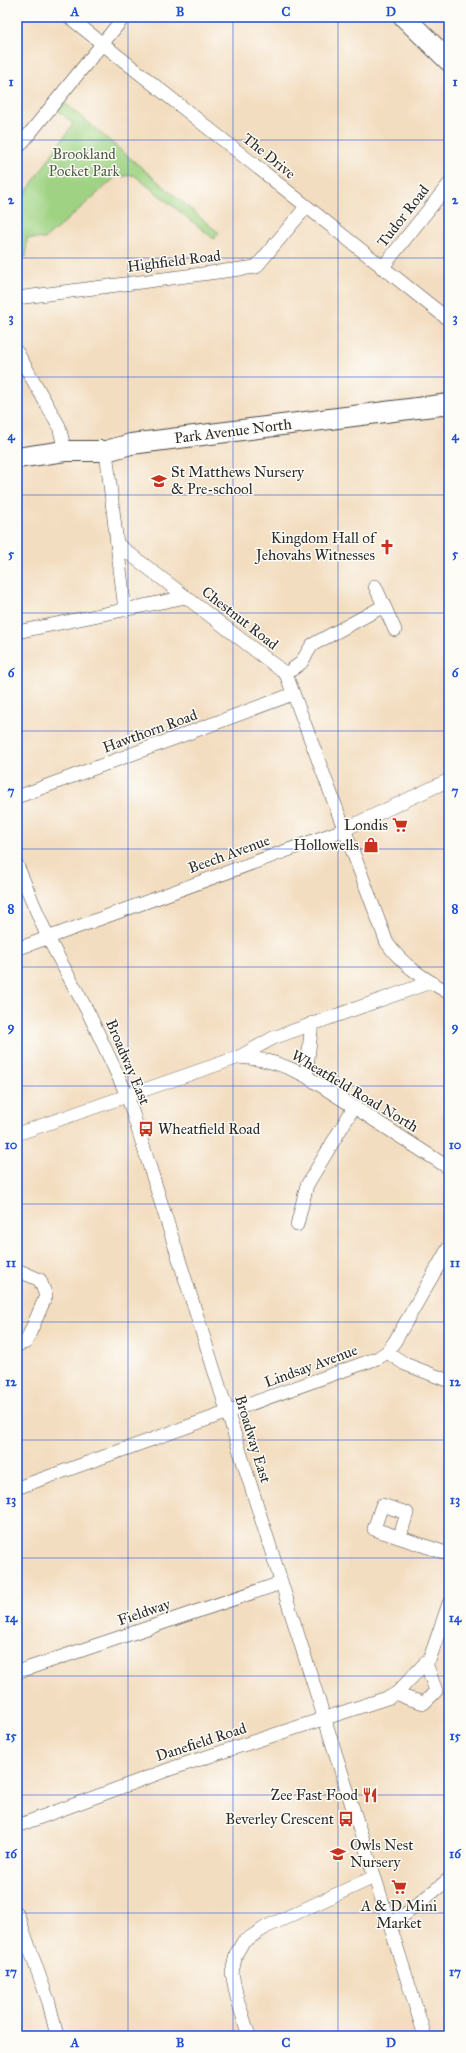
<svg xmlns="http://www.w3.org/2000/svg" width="466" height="2053" viewBox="0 0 466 2053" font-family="'IM FELL Great Primer',serif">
  <rect width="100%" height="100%" fill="#fdfcf7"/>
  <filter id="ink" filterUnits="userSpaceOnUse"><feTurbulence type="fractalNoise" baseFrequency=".025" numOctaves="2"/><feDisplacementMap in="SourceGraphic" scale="8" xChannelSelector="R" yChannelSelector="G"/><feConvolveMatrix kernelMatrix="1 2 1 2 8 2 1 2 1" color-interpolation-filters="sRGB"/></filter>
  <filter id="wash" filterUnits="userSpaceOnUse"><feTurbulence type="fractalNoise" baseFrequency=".012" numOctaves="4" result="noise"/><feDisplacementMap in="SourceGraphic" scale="16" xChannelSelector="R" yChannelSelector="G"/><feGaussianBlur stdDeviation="0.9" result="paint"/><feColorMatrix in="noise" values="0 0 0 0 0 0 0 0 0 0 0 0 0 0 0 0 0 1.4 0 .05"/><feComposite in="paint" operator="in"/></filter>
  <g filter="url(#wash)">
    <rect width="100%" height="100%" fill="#f3ddc0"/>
    <path fill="#9fd383" stroke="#657f57" d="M60,99L219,233L214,239L134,175L116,177L45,239L27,238L26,257H17V205L73,124L54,107Z"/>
  </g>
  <g filter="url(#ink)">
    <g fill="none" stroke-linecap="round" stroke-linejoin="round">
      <defs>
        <g id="street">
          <path d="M69,17L449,320"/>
          <path d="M17,149L124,17"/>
          <path d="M382,268L449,184"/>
          <path d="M17,298L256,267L306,207"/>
          <path d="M17,352L59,426L65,451"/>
          <path d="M106,451L117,544L286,674L387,943C403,966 425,979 449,993"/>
          <path d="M117,544L125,610"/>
          <path d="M375,586L395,630"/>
          <path d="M17,632L186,597"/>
          <path d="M286,674L301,663L312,645L384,606"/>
          <path d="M17,797L293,694"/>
          <path d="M17,865L48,938L89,1014L127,1095L425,2036"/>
          <path d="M17,949L343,830L449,780"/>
          <path d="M239,1057C266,1059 282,1064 306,1076L449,1168"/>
          <path d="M306,1076L312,1023"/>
          <path d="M17,1134L239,1057L273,1038L431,982"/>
          <path d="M297,1225L307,1185L354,1107"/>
          <path d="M17,1270L40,1280L46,1296L26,1342L17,1345"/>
          <path d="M387,1352L405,1364L449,1381"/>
          <path d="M17,1488L378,1358L387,1352L395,1341L449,1247"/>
          <path d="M400,1536L407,1513L382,1505L374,1529L449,1554"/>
          <path d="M17,1672L281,1583"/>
          <path d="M397,1693L407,1698L424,1703L436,1691L426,1663"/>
          <path d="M17,1826L173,1768L390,1697L397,1693L430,1658L449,1603"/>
          <path d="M17,1913L49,2003L57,2036"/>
          <path d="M389,1924L403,1916L449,1879"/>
          <path d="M249,2036L237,1998L232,1973L236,1954L243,1942L266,1927L374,1877"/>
        </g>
        <g id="primary">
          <path d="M404,17L449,61"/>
          <path d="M17,458L65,451H106L131,444L449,404"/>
        </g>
      </defs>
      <use href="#street" stroke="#494641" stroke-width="14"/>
      <use href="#primary" stroke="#494641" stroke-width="22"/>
      <use href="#street" stroke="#fff" stroke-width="13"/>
      <use href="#primary" stroke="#fff" stroke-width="20"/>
    </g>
  </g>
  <path fill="none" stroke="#1d4ed8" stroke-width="1" stroke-opacity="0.55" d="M128,17V2036M233,17V2036M338,17V2036M17,140H449M17,258H449M17,377H449M17,495H449M17,613H449M17,731H449M17,849H449M17,967H449M17,1086H449M17,1204H449M17,1322H449M17,1440H449M17,1558H449M17,1676H449M17,1795H449M17,1913H449"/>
  <defs>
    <symbol id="school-bare" viewBox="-9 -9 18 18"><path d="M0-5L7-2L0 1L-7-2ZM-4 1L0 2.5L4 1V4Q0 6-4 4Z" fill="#c8321e" stroke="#fdfcf7" stroke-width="2.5" paint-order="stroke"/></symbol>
    <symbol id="church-bare" viewBox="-9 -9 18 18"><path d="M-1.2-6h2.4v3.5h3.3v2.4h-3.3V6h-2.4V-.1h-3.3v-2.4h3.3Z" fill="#c8321e" stroke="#fdfcf7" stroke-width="2.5" paint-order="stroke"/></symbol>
    <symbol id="supermarket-bare" viewBox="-9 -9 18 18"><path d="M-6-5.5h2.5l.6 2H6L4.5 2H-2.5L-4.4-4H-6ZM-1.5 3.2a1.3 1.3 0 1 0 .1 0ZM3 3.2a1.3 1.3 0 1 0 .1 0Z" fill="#c8321e" stroke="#fdfcf7" stroke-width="2.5" paint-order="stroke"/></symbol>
    <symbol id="shop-bare" viewBox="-9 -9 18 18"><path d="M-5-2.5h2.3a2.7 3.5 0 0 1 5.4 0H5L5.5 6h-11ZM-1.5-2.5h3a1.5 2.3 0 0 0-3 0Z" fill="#c8321e" stroke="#fdfcf7" stroke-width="2.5" paint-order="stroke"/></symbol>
    <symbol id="bus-bare" viewBox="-9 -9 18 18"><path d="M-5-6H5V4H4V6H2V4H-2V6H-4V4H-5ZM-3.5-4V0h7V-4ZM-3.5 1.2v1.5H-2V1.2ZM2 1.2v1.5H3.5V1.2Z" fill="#c8321e" stroke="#fdfcf7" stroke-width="2.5" paint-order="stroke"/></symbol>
    <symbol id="restaurant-bare" viewBox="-9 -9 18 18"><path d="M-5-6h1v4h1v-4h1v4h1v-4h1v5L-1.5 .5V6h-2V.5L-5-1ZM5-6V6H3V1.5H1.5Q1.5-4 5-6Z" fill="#c8321e" stroke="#fdfcf7" stroke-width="2.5" paint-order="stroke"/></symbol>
  </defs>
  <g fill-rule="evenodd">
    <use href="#school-bare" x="148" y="470" width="22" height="22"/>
    <use href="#church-bare" x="376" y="536" width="22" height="22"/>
    <use href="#supermarket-bare" x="389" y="814" width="22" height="22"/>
    <use href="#shop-bare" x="360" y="834" width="22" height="22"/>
    <use href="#bus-bare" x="135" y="1118" width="22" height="22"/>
    <use href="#restaurant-bare" x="359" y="1784" width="22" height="22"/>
    <use href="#bus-bare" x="335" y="1808" width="22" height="22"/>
    <use href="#school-bare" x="327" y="1843" width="22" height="22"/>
    <use href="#supermarket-bare" x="388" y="1876" width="22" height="22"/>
  </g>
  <g text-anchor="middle" stroke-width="3" stroke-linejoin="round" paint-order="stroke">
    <g font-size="15" fill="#4e5d45" stroke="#fdfcf7">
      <text x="84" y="159">Brookland<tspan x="84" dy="17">Pocket Park</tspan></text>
    </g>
    <g font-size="15" fill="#2b2b2b" stroke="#fdfcf7">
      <text transform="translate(269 156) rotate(39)" y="5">The Drive</text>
      <text transform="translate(403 216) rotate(-52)" y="5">Tudor Road</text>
      <text transform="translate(174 261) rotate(-7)" y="5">Highfield Road</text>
      <text transform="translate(233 431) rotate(-7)" y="5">Park Avenue North</text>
      <text transform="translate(240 618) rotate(38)" y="5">Chestnut Road</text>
      <text transform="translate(150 731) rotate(-20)" y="5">Hawthorn Road</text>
      <text transform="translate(229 854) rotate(-20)" y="5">Beech Avenue</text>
      <text transform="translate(128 1062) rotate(67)" y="5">Broadway East</text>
      <text transform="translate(355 1091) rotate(31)" y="5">Wheatfield Road North</text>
      <text transform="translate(311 1366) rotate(-20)" y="5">Lindsay Avenue</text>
      <text transform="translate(253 1439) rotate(73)" y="5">Broadway East</text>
      <text transform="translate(144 1612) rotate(-19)" y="5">Fieldway</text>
      <text transform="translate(201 1742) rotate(-18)" y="5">Danefield Road</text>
    </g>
    <g font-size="15" fill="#2b2b2b" stroke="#fdfcf7" text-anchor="end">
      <text x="171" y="477" text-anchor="start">St Matthews Nursery<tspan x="171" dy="17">&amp; Pre-school</tspan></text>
      <text x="375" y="543">Kingdom Hall of<tspan x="375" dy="17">Jehovahs Witnesses</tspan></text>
      <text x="388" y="830">Londis</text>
      <text x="359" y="850">Hollowells</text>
      <text x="158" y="1134" text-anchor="start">Wheatfield Road</text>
      <text x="358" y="1800">Zee Fast Food</text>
      <text x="334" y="1824">Beverley Crescent</text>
      <text x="350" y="1850" text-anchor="start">Owls Nest<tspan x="350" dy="17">Nursery</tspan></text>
      <text x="399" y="1911" text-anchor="middle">A &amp; D Mini<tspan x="399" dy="17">Market</tspan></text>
    </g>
  </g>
  <rect width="466" height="2053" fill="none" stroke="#fdfcf7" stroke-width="44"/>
  <rect x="22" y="22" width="422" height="2009" fill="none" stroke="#1d4ed8" stroke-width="1.5"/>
  <g font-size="13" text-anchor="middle" font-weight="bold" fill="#1d4ed8">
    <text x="75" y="16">A</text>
    <text x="180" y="16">B</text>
    <text x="286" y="16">C</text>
    <text x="391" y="16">D</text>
    <text x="11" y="86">1</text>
    <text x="455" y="86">1</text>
    <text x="11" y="204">2</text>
    <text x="455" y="204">2</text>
    <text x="11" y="322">3</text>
    <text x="455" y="322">3</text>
    <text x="11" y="440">4</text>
    <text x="455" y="440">4</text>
    <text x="11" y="558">5</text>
    <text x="455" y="558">5</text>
    <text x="11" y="677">6</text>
    <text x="455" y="677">6</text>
    <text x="11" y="795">7</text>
    <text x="455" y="795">7</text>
    <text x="11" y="913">8</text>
    <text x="455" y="913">8</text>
    <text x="11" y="1031">9</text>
    <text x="455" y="1031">9</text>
    <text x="11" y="1149">10</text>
    <text x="455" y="1149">10</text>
    <text x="11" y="1267">11</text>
    <text x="455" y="1267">11</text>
    <text x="11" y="1386">12</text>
    <text x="455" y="1386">12</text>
    <text x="11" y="1504">13</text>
    <text x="455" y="1504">13</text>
    <text x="11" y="1622">14</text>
    <text x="455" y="1622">14</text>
    <text x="11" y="1740">15</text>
    <text x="455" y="1740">15</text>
    <text x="11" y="1858">16</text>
    <text x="455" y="1858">16</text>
    <text x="11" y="1976">17</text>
    <text x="455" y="1976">17</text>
    <text x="75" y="2047">A</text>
    <text x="180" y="2047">B</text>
    <text x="286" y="2047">C</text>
    <text x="391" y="2047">D</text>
  </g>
</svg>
